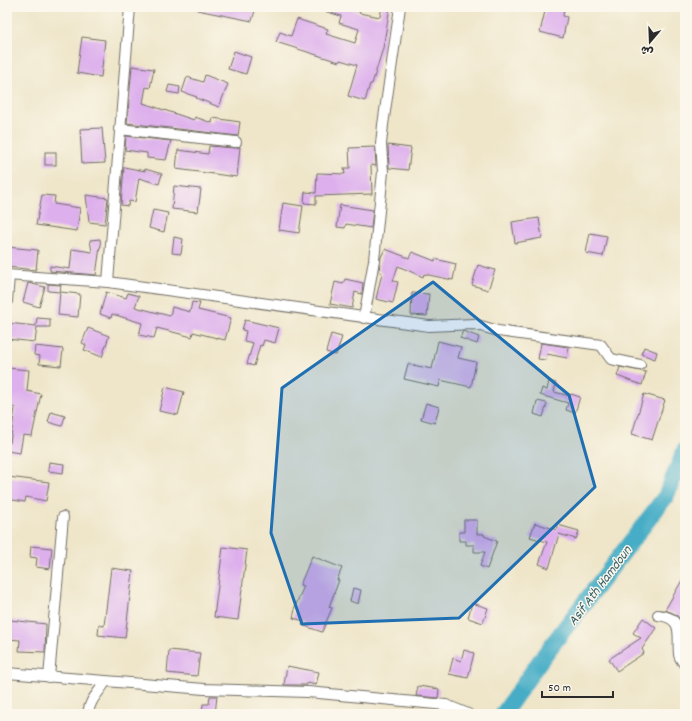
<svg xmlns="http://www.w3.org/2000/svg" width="692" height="721" viewBox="0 0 692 721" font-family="Dekko,'Playpen Sans Arabic',sans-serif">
  <rect width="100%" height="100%" fill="#fbf7ec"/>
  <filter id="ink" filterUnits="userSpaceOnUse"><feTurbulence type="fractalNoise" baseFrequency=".025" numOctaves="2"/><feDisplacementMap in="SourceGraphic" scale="8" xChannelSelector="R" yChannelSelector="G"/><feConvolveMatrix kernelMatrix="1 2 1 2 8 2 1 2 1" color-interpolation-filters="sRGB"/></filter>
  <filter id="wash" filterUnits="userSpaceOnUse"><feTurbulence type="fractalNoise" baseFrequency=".012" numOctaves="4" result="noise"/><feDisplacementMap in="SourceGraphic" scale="16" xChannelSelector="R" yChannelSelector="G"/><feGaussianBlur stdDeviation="0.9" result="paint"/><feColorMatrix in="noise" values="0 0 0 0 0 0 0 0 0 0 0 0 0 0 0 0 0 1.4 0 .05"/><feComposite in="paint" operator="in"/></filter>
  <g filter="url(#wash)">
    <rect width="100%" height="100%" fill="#efe6ca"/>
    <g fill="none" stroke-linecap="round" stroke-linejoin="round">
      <path stroke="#46adc6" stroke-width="17" d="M503,714L542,658L666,496L685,450"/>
    </g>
    <g id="blocks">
      <g fill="#ddafed">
        <path d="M197,7H256L252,21L197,10Z"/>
        <path d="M317,7H344L360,12L359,13L380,17L382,7H390L383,48L372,84H370L365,101L348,96L357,65L340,60L339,62L276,42L280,32L291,36L297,19L328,29L326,34L355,43L359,29L339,23L341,16L317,9Z"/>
        <path d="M546,7L564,9L563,16L567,17L563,38L540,32Z"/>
        <path d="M82,37L105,40L101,77L77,73Z"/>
        <path d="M234,51L251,57L246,74L228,69Z"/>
        <path d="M132,66L154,69L150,88L146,87L143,103L194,120L195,117L212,123L213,118L240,122L238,136L127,123Z"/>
        <path d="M205,75L228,84L219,107L196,98L197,97L182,92L187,77L203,82Z"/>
        <path d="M169,85L180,87L179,94L167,92Z"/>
        <path d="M102,128L105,163L82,164L80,129Z"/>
        <path d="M126,136L171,141L166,160L147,158V153L125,150Z"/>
        <path d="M388,145L411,148L408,170L389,168Z"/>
        <path d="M209,146L235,148L240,147L237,177L176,169L178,150L208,154Z"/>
        <path d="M375,147L376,166L371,165L372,194L316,196V204L304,203L305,192L316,193L317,173L345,174L344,168H350L349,148Z"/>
        <rect x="45" y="152" width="11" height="13"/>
        <path d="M124,167L145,171V169L162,174L159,184L139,178L135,202L129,201L128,206L121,205Z"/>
        <path d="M174,186L201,189L198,212L172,209Z"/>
        <path d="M42,195L55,196L54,204L80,208L77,231L36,225Z"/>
        <path d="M86,195L108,198L105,224L89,222Z"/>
        <path d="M283,203L303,206L299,233L279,230Z"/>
        <path d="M340,205L373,210L371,228L346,224L345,228L337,227Z"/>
        <path d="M153,210L168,213L164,232L149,228Z"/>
        <path d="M539,218L542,238L515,243L512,222Z"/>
        <path d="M590,233L607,236L603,256L586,253Z"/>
        <path d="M174,237L183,239L181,254L172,253Z"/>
        <path d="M100,239L101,247H100L96,275L50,271V266L70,269L72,249L92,252L90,240Z"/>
        <path d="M7,247L38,250L36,270L7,267Z"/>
        <path d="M385,249L409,258L412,252L435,261V259L456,264L453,280L424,274L423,277L398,266L393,281L398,282L393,303L376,299L382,273L379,271L381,257Z"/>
        <path d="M478,265L495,270L488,290L472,285Z"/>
        <path d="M345,279L363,283L362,294L355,292L352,308L330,304L335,282L343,284Z"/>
        <path d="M28,283L45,287L39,307L23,302Z"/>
        <path d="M48,284L61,285L60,292L48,291Z"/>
        <path d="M60,292L80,294L78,317L58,315Z"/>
        <path d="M106,292L126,298L128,293L139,296L135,307L170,316L172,307L190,312L192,302L200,303L198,310L231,318L225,340L193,332L192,337L157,328L154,338L139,335L142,323L112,314L111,318L100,314Z"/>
        <path d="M412,293L429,294L427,316L411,315Z"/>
        <path d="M37,318L50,319V327H37L35,342L7,339V323L36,326Z"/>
        <path d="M245,320L279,328L275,343L264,340L262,346L260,345L254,366L247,364L253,343L244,341L246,331L242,330Z"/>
        <path d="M88,328L109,336L102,357L84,350L86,345L82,343Z"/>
        <path d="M463,331L479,337L477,344L460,338Z"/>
        <path d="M331,334L342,337L336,355L326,352Z"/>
        <path d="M438,341L461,347L458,358L476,362L471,387L440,380L439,387L404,379L408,364L432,369Z"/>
        <path d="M541,343L569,347L567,358L547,354L546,360L538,359Z"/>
        <path d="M35,346L63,349L61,366L39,364L40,356L34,355Z"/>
        <path d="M644,347L657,352L655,359L641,354Z"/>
        <path d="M620,367L646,372L642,385L617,376Z"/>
        <path d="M7,368L29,370L27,391L41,394L32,436L23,435L20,453L7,451V443H10L15,408L7,404Z"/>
        <path d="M549,381L556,383L554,392L570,396L571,394L580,397L575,413L566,410L568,403L540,395L542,388L547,390Z"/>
        <path d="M165,387L184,392L178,415L159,411Z"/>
        <path d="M644,394L665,400L652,440L632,434Z"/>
        <path d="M537,401L547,403L543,417L534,414Z"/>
        <path d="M426,403L439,407L435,423L421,419Z"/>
        <path d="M51,412L65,416L62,426L48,422Z"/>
        <path d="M49,462L64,464L63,473L48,471Z"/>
        <path d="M8,477L49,482L46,501L26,497L25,502L7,499Z"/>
        <path d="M464,520H477V534H484V536L497,541L487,569L480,566L485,552H474V545H466V541H459V532H464Z"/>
        <path d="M535,523L557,530L558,525L579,531L576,539L559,534L549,568L539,564L547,542L530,537Z"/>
        <path d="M31,546L52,548L50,569L36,567L37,558L30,557Z"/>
        <path d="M223,547L247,550L238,620L214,617Z"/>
        <path d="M312,556L342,568L337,580H339L329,607L332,608L322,632L302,625L304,621L293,618L295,609H294L304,586L300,585Z"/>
        <path d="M111,568L133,571L125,638L98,635L99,625L104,626Z"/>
        <path d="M685,575V612L681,620L675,614L665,610Z"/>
        <path d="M353,588L361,590L358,604L350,601Z"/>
        <path d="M472,603L488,608L483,623L468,618Z"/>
        <path d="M643,618L656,628L642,649L644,653L617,671L609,659L641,638L633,633Z"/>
        <path d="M10,620L46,624L45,652L19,651L20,640L8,639Z"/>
        <path d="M169,650L200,653L197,676L167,673Z"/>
        <path d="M464,650L474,653L468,678L449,674L453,658L461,661Z"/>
        <path d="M287,666L319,672L316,685L307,683V685H284Z"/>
        <path d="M418,686L439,689L438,698L416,696Z"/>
        <path d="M210,696H217L215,714H202L203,704H209Z"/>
      </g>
    </g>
  </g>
  <g filter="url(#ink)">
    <use href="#blocks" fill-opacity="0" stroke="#706c63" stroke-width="1"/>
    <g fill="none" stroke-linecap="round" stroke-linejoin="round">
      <defs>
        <g id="minor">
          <path d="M119,129L236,142"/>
          <path d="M7,275L108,282L429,326L474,324L498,331L601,345L611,359L640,365"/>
          <path d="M108,282L130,7"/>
          <path d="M7,301L9,276"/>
          <path d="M364,318L374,260L383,172L381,144L383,125L400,7"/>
          <path d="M658,615C685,618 677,635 679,654C679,658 683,662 685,665"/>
          <path d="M7,673L204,689L308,692L446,705L468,714"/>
          <path d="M49,677L63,517"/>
          <path d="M88,714C89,700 99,693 105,682"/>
        </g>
      </defs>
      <use href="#minor" stroke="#706c63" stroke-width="12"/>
      <use href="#minor" stroke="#fff" stroke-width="10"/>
    </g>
  </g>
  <path fill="#1f6fb2" fill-opacity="0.2" stroke="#1f6fb2" stroke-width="3" stroke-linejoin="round" d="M433,282L569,395L595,487L459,618L302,624L271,533L282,388Z"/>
  <g text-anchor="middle" stroke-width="3" stroke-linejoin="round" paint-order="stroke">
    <g font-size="14" font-style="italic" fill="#365f69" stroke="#fbf7ec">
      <text transform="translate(599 585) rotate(-53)" y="5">Asif Ath Hamdoun</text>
    </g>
  </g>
  <rect width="692" height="721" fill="none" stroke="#fbf7ec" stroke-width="24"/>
  <g transform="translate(650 42) rotate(199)" stroke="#fbf7ec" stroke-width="3" paint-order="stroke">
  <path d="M0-3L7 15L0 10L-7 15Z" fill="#2b2b2b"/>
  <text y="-6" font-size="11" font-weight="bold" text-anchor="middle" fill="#2b2b2b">ش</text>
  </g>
  <path d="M542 691v6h71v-6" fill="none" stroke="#2b2b2b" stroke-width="2"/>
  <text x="548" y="691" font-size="12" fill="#2b2b2b" stroke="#fbf7ec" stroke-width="3" paint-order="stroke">50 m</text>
</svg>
